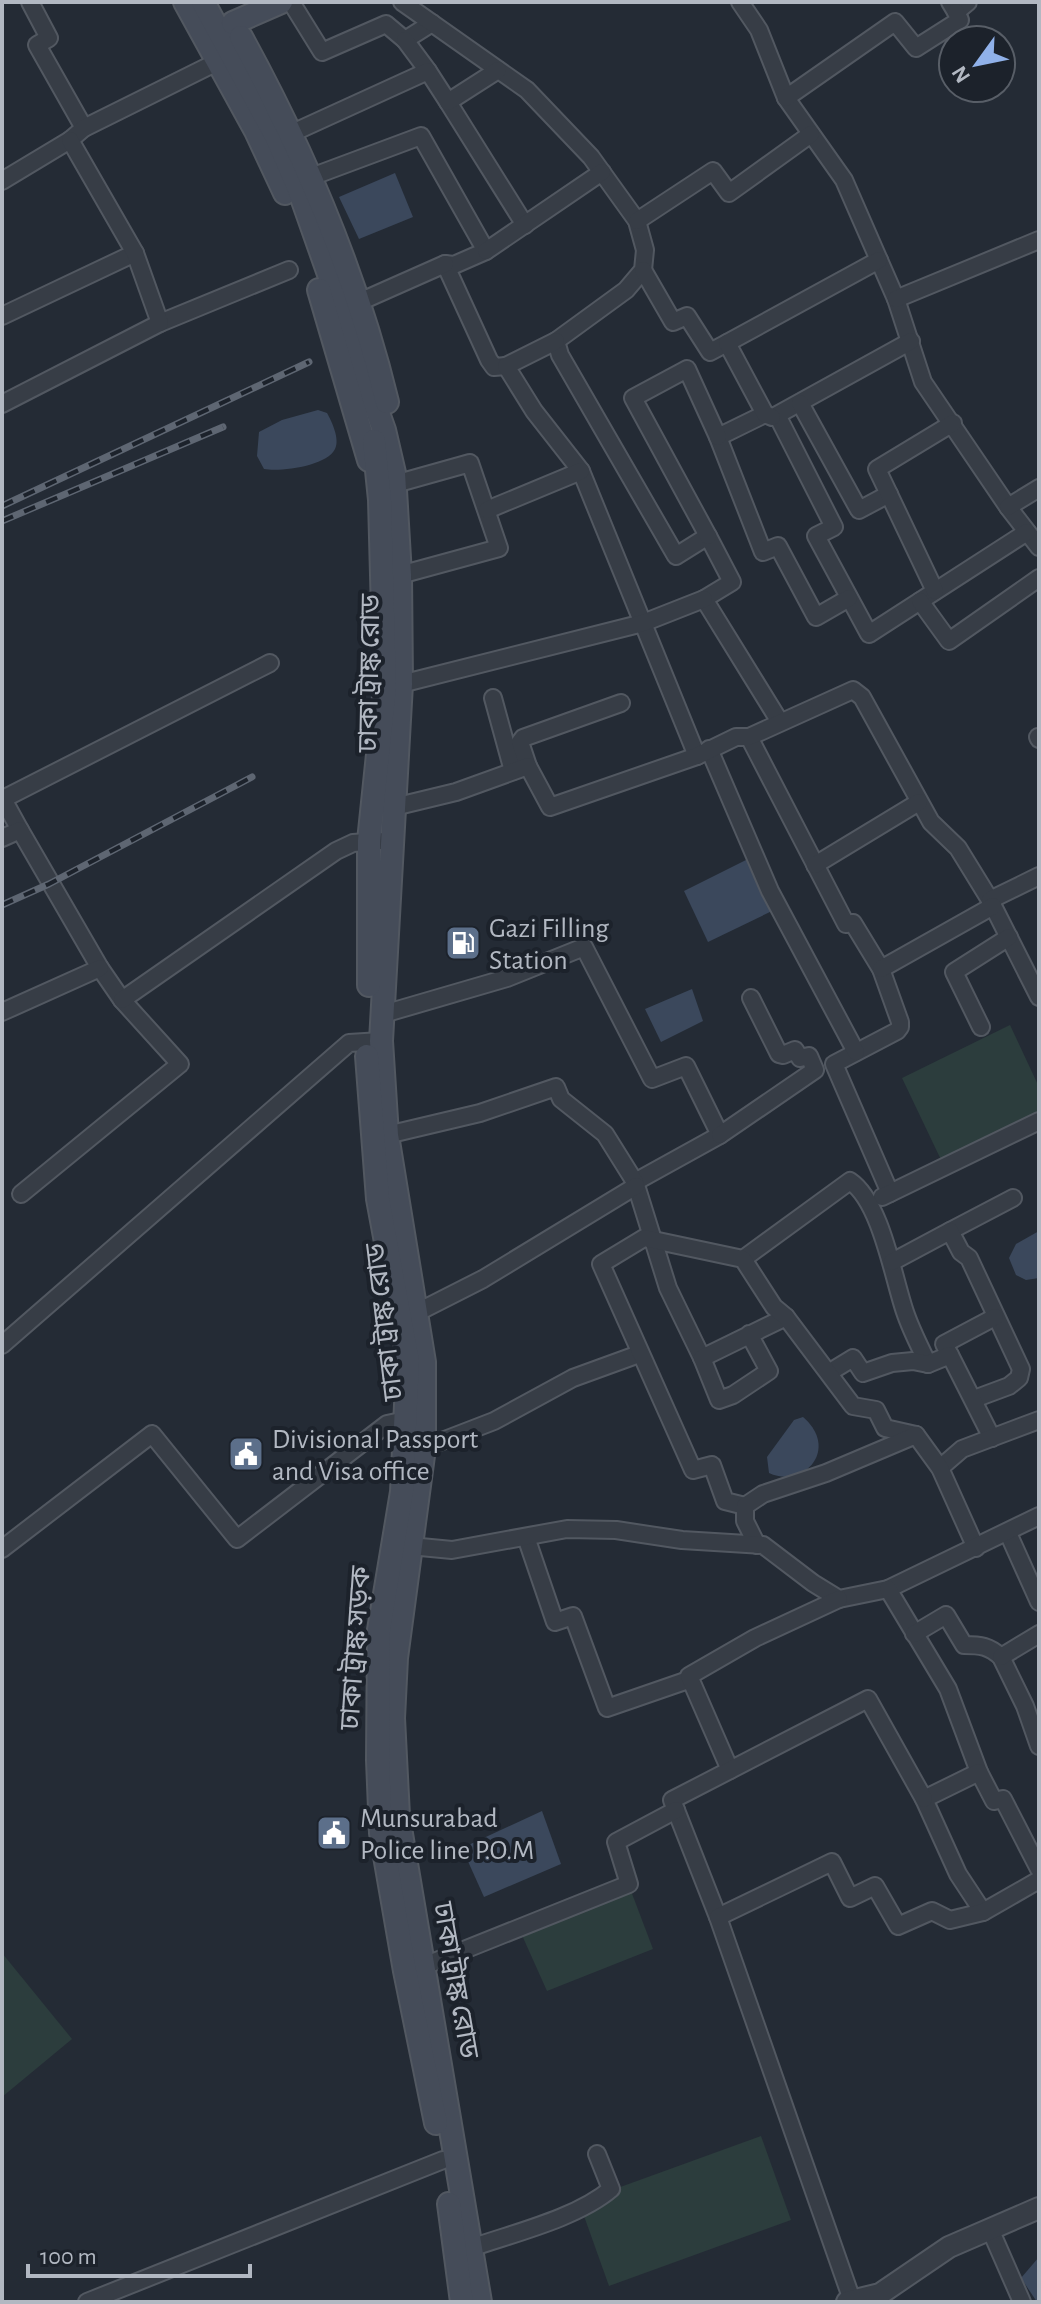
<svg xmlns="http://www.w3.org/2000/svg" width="1041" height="2304" viewBox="0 0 1041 2304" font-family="'Alegreya Sans','Noto Sans Bengali',sans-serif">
  <rect width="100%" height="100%" fill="#242b35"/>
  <g fill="#2c3d3d">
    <path d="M1010,1025L1039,1087V1116L943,1164L902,1078Z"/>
    <path d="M631,1891L653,1949L547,1991L521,1933Z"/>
    <path d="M2,1953L72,2039L2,2097Z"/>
    <path d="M761,2136L791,2220L609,2286L579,2202Z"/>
  </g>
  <g fill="#3b485c">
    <path d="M395,173L413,217L359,239L339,197Z"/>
    <path d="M318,410L327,413C332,422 340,439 335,449C327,466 281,472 264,469L257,456L259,432L282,420Z"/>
    <path d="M748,859L772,911L708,942L684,891Z"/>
    <path d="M692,989L703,1021L661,1042L645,1009Z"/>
    <path d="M1039,1231V1278L1026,1280L1016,1275L1009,1258L1016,1244Z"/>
    <path d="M803,1417C840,1449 804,1489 769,1473L767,1457L794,1420Z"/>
    <path d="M542,1811L561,1864L484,1897L462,1848Z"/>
    <path d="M1039,2257V2302H1037L1021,2278Z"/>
  </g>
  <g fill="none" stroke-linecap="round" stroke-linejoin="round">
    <defs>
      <g id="minor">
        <path d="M30,2L49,38L37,45L84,128"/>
        <path d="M291,2L322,52L386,24L405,40L432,23"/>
        <path d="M402,2L527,90L591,157L637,221L645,250L643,270L626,290L556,341L560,355L676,556L708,536L732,582L704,599L780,722"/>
        <path d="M740,2L759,30L786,98L844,180L896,299L923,382L1008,507L1039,547"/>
        <path d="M950,2L956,12L968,2"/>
        <path d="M405,40L428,71"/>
        <path d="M786,98L895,22L916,48L960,20L956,12"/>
        <path d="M448,102L525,225"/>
        <path d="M290,134L428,71L448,102L498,70"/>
        <path d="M311,177L421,136L486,251L454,265L445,264L489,360L494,367L506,366"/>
        <path d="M2,181L70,140L84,128L219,61"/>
        <path d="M637,221L713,171L729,193L811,134"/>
        <path d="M486,251L602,172"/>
        <path d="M643,270L673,322L687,316L710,352L727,343"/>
        <path d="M896,299L1039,240"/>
        <path d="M357,303L445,264"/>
        <path d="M2,316L135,253"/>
        <path d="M160,323L289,270"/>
        <path d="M556,341L506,366L534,411L581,471L697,756"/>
        <path d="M911,341L777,415L834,527L816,536L869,634L1027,532"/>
        <path d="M800,403L859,510L889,494"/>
        <path d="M2,404L160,323L135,253L70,140"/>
        <path d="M765,414L718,437L763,552L778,546L816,617L849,598"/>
        <path d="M772,417L765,414L727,343L879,260"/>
        <path d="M395,484L470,463L499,548L400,575"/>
        <path d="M1008,507L1039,488"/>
        <path d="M487,510L581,471"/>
        <path d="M708,536L633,398L687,369L718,437"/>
        <path d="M935,591L877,469L953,423"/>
        <path d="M920,601L949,641L1039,578"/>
        <path d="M401,684L643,623L704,599"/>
        <path d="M493,698L513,771"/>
        <path d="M749,737L846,924L853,923L881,969L900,1022V1027L897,1031L834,1064L890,1193"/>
        <path d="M1038,737L1039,739"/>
        <path d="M709,749L770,891L856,1052"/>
        <path d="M528,766L520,742L523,738L621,703"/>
        <path d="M394,807L456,792L528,766L550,807L697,756L736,737H749L853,690L862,697L931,822L958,848L990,900L1039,997"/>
        <path d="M20,830L3,799L270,663"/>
        <path d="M2,838L20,830L100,968L122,1000L180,1064L21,1194"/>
        <path d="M815,865L919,802"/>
        <path d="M990,900L1039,876"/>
        <path d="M881,969L993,906"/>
        <path d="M122,1000L336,851L353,843L380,841"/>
        <path d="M2,1012L100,968"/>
        <path d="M380,1015L507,978L584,947L652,1079L686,1066L720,1135L635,1182"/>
        <path d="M981,1027L954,972L1009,937"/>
        <path d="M387,1135L480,1113L556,1087L561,1099L605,1134L635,1182L668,1288L702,1358"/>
        <path d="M720,1135L815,1070L809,1056L800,1058L795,1050L783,1055L779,1054L751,998"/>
        <path d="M882,1197L1039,1121"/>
        <path d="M950,1231L1013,1198"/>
        <path d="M743,1259L850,1181C881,1202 893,1277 905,1312C911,1330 920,1347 928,1364"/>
        <path d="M892,1262L950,1231L961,1252L969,1258L1021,1369L1019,1378L1009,1386L974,1399"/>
        <path d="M416,1313L483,1279L636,1186"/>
        <path d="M749,1334L769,1371L733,1395L719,1400L702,1358L786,1317"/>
        <path d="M2,1345L349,1043L381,1041"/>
        <path d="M950,1355L944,1344L995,1317"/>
        <path d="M830,1372L853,1358L863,1373L892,1363L913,1361L928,1364L950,1355L992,1438"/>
        <path d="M424,1448L494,1421L573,1378L639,1354"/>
        <path d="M940,1468L962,1449L1039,1420"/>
        <path d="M745,1506L725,1501L712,1465L693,1470L601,1264L644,1238L743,1259L774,1307L786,1317L853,1406L876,1410L885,1428L916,1435"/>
        <path d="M1008,1533L1039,1602"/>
        <path d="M526,1537L555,1622L573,1616L607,1708L691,1679"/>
        <path d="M757,1545L745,1521V1506L763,1494L826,1473L916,1435L940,1468L976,1548"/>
        <path d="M410,1546L452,1550L567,1529L616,1530L682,1540L763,1545L813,1583L839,1599L888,1589L1039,1516"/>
        <path d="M2,1549L152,1434L237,1539L387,1424L406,1420"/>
        <path d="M888,1589L948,1689L979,1772"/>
        <path d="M914,1634L946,1615L964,1645C981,1645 989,1646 1001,1657L1025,1706L1039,1746"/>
        <path d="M1001,1657L1039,1634"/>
        <path d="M730,1770L689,1676L755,1638L839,1599"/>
        <path d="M983,1912L958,1874L924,1799L979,1772L994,1801L1003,1799L1039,1869"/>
        <path d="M718,1917L672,1800L868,1699L924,1799"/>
        <path d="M424,1966L629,1884L616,1842L676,1810"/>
        <path d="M990,2229L1022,2302"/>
        <path d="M471,2248C514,2233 577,2218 611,2189L597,2154"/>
        <path d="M852,2300L718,1917L832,1862L850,1898L875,1886L898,1926L932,1911L950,1920L983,1912L1039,1880"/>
        <path d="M87,2302L443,2160"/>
      </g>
      <path id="tertiary" d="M847,2302L880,2294L949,2247L1039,2208"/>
      <g id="secondary">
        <path d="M185,2L256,131L285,193"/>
        <path d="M203,2L277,138L300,192L384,430L394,473L400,575L401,684L381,1041L387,1135L424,1362V1448L396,1658L393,1718L398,1816L480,2302"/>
        <path d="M233,23L281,2"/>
        <path d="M241,37C304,152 356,274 387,402"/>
        <path d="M319,290L369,460"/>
        <path d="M369,985V841L385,687L380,500L374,441"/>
        <path d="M367,1056L378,1199L408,1361L402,1492L379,1630L378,1760L381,1833L405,1971L436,2123"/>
        <path d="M449,2204L462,2302"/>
      </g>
    </defs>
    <use href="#minor" stroke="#525861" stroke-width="20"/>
    <use href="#tertiary" stroke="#525861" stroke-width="24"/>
    <use href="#secondary" stroke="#525861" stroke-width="26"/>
    <use href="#minor" stroke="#373d46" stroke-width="16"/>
    <use href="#tertiary" stroke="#373d46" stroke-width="20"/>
    <use href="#secondary" stroke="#454c59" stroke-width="22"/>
    <defs>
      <g id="rail">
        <path d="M2,506L309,362"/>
        <path d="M2,521L223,427"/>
        <path d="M2,905L49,884L252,777"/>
      </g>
    </defs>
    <use href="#rail" stroke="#5e6672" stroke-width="7"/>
    <use href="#rail" stroke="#1c222b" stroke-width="4" stroke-dasharray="12" stroke-linecap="butt"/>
  </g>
  <defs>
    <symbol id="fuel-square" viewBox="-11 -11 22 22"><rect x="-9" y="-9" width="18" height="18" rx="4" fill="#5c6f8a" stroke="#1c222b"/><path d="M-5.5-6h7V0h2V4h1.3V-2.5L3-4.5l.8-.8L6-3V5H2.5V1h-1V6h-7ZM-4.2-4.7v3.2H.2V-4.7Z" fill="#fff"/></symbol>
    <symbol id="civic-square" viewBox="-11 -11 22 22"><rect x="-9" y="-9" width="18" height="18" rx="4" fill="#5c6f8a" stroke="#1c222b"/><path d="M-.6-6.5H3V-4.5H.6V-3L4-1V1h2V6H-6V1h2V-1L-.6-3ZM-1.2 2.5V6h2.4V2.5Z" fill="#fff"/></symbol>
  </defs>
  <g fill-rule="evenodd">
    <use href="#fuel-square" x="443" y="923" width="40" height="40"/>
    <use href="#civic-square" x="226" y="1434" width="40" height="40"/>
    <use href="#civic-square" x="314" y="1813" width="40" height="40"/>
  </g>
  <g text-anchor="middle" stroke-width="8" stroke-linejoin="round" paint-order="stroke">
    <g font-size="28" fill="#b2b8c2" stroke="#1c222b">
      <text transform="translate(368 673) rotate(-89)" y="10">ঢাকা ট্রাঙ্ক রোড</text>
      <text transform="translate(383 1322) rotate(-97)" y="10">ঢাকা ট্রাঙ্ক রোড</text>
      <text transform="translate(354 1648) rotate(-86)" y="10">ঢাকা ট্রাঙ্ক সড়ক</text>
      <text transform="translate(457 1980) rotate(80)" y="10">ঢাকা ট্রাঙ্ক রোড</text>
    </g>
    <g font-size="28" fill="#b2b8c2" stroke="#1c222b" text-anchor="start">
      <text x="489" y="937">Gazi Filling<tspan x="489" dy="32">Station</tspan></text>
      <text x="272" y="1448">Divisional Passport<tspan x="272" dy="32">and Visa office</tspan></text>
      <text x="360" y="1827">Munsurabad<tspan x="360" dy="32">Police line P.O.M</tspan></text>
    </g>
  </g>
  <rect width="1041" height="2304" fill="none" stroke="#b2b8c2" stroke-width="8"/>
  <g transform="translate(977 64) rotate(237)"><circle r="38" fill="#1c222b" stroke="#585e67" stroke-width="2"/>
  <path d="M0-6L14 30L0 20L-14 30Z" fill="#90b1e9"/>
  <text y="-12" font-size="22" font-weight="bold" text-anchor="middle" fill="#b2b8c2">N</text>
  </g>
  <path d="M28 2264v12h222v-12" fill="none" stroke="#b2b8c2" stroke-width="4"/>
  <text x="40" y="2264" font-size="24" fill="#b2b8c2" stroke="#1c222b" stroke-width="6" paint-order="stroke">100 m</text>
</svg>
